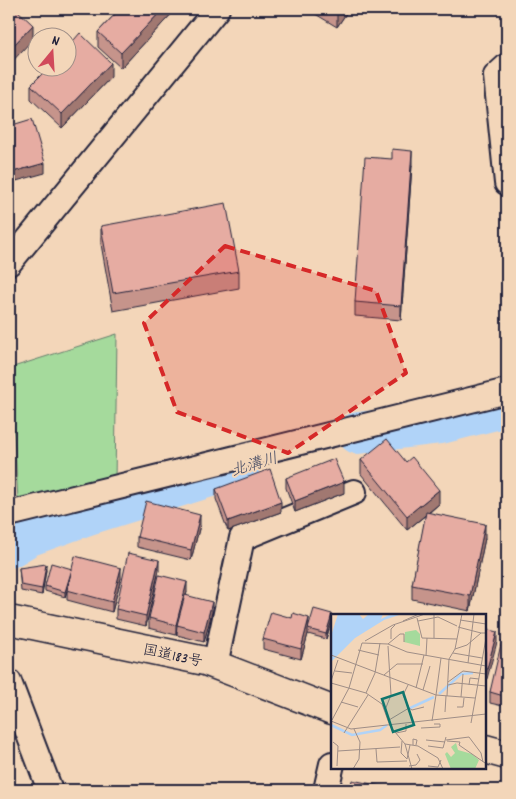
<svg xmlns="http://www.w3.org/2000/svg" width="516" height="799" viewBox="0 0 516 799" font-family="Dekko,'Klee One',sans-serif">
  <rect width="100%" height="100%" fill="#f3d6b9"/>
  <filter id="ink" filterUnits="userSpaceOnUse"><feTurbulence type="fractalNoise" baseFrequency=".02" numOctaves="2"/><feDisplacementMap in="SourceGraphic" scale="10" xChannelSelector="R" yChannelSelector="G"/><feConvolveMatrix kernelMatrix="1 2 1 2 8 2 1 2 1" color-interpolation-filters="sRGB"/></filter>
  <g filter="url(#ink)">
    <path fill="#a5da9c" stroke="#647e6c" d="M117,334L115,482L29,502L18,499L10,368Z"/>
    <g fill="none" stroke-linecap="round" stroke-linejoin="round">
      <g stroke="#b0d3f8" stroke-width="42">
        <path d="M358,433L441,423L507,406"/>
        <path d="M9,547L27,536L85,515L239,467"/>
      </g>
      <defs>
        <g id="minor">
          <path d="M507,66L496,76L507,183"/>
          <path d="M9,263L217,9"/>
          <path d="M9,514L507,391"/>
          <path d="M215,665L242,538L354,492"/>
          <path d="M9,682L50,790"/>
          <path d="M326,790L332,764"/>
        </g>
        <g id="highway">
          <path d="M9,620L205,661L332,710"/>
          <path d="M485,749L507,755"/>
        </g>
      </defs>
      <use href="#minor" stroke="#22223b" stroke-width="28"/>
      <use href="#highway" stroke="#22223b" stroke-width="31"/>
      <use href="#minor" stroke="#f3d6b9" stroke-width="24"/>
      <use href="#highway" stroke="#f3d6b9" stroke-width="28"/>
    </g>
    <g fill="#c6948b" stroke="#22223b">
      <path d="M115,9H176L121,68L98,47V32L118,11Z"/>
      <path d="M307,9H349L337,27Z"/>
      <path d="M111,77L62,128L31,99V85Z"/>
      <path d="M412,165L401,320L355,316V302Z"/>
      <path d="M101,226L239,271V288L113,311L101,244Z"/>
      <path d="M361,460L439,504L429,513L485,538L470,611L412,599V585L426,515L407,530L361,474Z"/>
      <path d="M286,478L344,493L295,512L286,488Z"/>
      <path d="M216,489L281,512L228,531L216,499Z"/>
      <path d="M200,525L191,560L137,547V537Z"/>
      <path d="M19,568L46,570L42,595L21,591Z"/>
      <path d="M72,569L121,578L112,612L67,600V591L65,597L45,591V586Z"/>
      <path d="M159,570L146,626L116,619V609Z"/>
      <path d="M187,592L186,595L212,612L204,642L177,635V631L176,635L149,628V618Z"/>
      <path d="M332,620L326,639L308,634L301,659L263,649V639L309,623Z"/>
      <path d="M507,641V707L490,703V692Z"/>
    </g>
    <g fill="#a17871" stroke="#22223b">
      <path d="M163,9H176L121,68V53Z"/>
      <path d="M340,9H349L337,27V13Z"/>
      <path d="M33,25V39L9,65V50Z"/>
      <path d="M111,63V77L62,128V114Z"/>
      <path d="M412,151V165L401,320V306Z"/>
      <path d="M45,163V173L9,183V173Z"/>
      <path d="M344,482V493L295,512V501Z"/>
      <path d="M439,490V504L407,530V516Z"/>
      <path d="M281,502V512L228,531V521Z"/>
      <path d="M200,515V525L191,560V550Z"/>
      <path d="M485,524V538L470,611V596Z"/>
      <path d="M159,560V570L146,626V616Z"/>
      <path d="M46,564V570L42,595V589Z"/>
      <path d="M121,568V578L112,612V602Z"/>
      <path d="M72,569V574L65,597V592Z"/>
      <path d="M187,582V592L179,625H177L176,635V625Z"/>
      <path d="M212,602V612L204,642V632Z"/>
      <path d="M332,614V620L326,639V634Z"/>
      <path d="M309,618V628L308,629V634L301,659V649Z"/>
      <path d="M497,632V642L485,686V676Z"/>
    </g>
    <g fill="#e6aca2" stroke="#22223b">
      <path d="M9,9H16L33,25L9,50Z"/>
      <path d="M120,9H163L121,53L98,32Z"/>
      <path d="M330,9H340L337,13Z"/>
      <path d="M80,33L111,63L62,114L31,85L48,68H68V47Z"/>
      <path d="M32,119L45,163L9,173V126Z"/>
      <path d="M392,149L412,151L401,306L355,302L365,157L392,159Z"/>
      <path d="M226,203L239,271L113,293L101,226Z"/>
      <path d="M387,439L406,462L412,457L439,490L407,516L361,460Z"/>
      <path d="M334,459L344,482L295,501L286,478Z"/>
      <path d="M270,469L281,502L228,521L216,489Z"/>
      <path d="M146,501L200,515L191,550L137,537Z"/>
      <path d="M426,512L485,524L470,596L412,585Z"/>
      <path d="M128,553L159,560L146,616L116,609Z"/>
      <path d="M75,556L121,568L112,602L67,590Z"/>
      <path d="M51,563L72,569L65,592L45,586Z"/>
      <path d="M46,564L42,589L21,585L19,568Z"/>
      <path d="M159,575L187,582L176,625L149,618Z"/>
      <path d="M185,595L212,602L204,632L177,625Z"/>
      <path d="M314,609L332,614L326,634L308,629Z"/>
      <path d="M271,612L292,618L293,613L309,618L301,649L263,639Z"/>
      <path d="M485,629L497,632L485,676Z"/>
      <path d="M502,640L507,641V697L490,692Z"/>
      <path d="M352,780L401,790H350Z"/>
    </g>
  </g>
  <path fill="#d62828" fill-opacity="0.2" stroke="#d62828" stroke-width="4" stroke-dasharray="10 6" stroke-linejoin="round" d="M225,246L376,291L406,373L288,453L177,412L144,323Z"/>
  <g text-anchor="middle" stroke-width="4" stroke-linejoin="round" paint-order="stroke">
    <g font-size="15" fill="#22223b" stroke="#f3d6b9">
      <text transform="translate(173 655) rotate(12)" y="5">国道183号</text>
    </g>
    <g font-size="16" font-style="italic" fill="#3e4561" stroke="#f3d6b9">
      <text transform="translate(254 463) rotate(-17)" y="6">北溝川</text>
    </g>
  </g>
  <g transform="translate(331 614)">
    <rect width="155" height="155" fill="#f3d6b9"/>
    <path d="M85,16L89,20V32L73,28L74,18ZM125,129L127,136L141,140L148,146L144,155H120L114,140L116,138L120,143L124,139L120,133Z" fill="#a5da9c"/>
    <path d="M7,0H28L32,5L38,0H52L50,5L60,0H71L53,6L24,24L0,48V22Z" fill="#b0d3f8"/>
    <path fill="none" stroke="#b0d3f8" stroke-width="2.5" d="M108,80L130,60L142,59M77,95L103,83M0,111L21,121L49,116L56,111"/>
    <path fill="none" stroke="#9f8e87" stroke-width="1" d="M103,0V24M86,4L91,24L126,25M129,6L155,10M72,7L88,0M87,7L107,3L126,12M127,13L150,19M60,25V15L64,11M34,27L62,11L94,0M57,30L69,20H73V28M124,35L136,31L150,19H155M27,36L48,41M122,39L151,44M0,41L105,81L101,107M95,42L96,24M118,45L124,35L131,0M137,49L143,0M4,57L21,59M53,61L66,50H92M0,67L7,46M117,68L132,57L155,60M0,69L35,79L51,90L59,112L74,130L81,155M77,71L72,81L78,94L81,96L93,93M117,71L126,69L155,72M138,71L139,64L148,65M85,74L93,41M92,76L99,52M35,79L44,59L49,29M116,82L118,45M130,83L132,60M144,84L105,81L110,44L155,52M10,88L27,93M126,93H132L133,84M54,96L60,81L57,32M114,98L115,82M1,106L18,74L31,29L57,30L76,38L110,44M58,106L78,94M0,107L20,115L155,100M140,109L155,24M90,114L109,113V110H103M13,119L37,81M65,119L75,117V110M95,126L114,128M115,126L138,123L150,139L152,148M71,127L70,139L76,145L79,131M116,127L129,128L128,131L154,149M2,128L7,132L6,152M74,130L87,132L107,144L112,155M82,131V125L86,126L85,131M97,132L112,134L115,123M45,135L46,148L76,147M7,137L69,133M78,152L85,151L89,146L86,140M97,152L107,153L110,146M22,155L28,145L29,128L23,115"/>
    <path fill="#0f766e" fill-opacity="0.15" stroke="#0f766e" stroke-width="2.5" d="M72,78L83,111L62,118L51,85Z"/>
    <rect width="155" height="155" fill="none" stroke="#22223b" stroke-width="2.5"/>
  </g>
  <rect width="516" height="799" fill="none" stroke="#f3d6b9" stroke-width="30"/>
  <rect x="15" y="15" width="486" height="769" fill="none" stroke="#22223b" stroke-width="2" filter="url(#ink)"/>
  <g transform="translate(52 52) rotate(18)"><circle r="24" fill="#f3d6b9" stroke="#9f8e87"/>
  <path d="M0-4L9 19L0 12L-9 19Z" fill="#d1495b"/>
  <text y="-8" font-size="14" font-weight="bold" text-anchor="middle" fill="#22223b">N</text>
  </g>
</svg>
